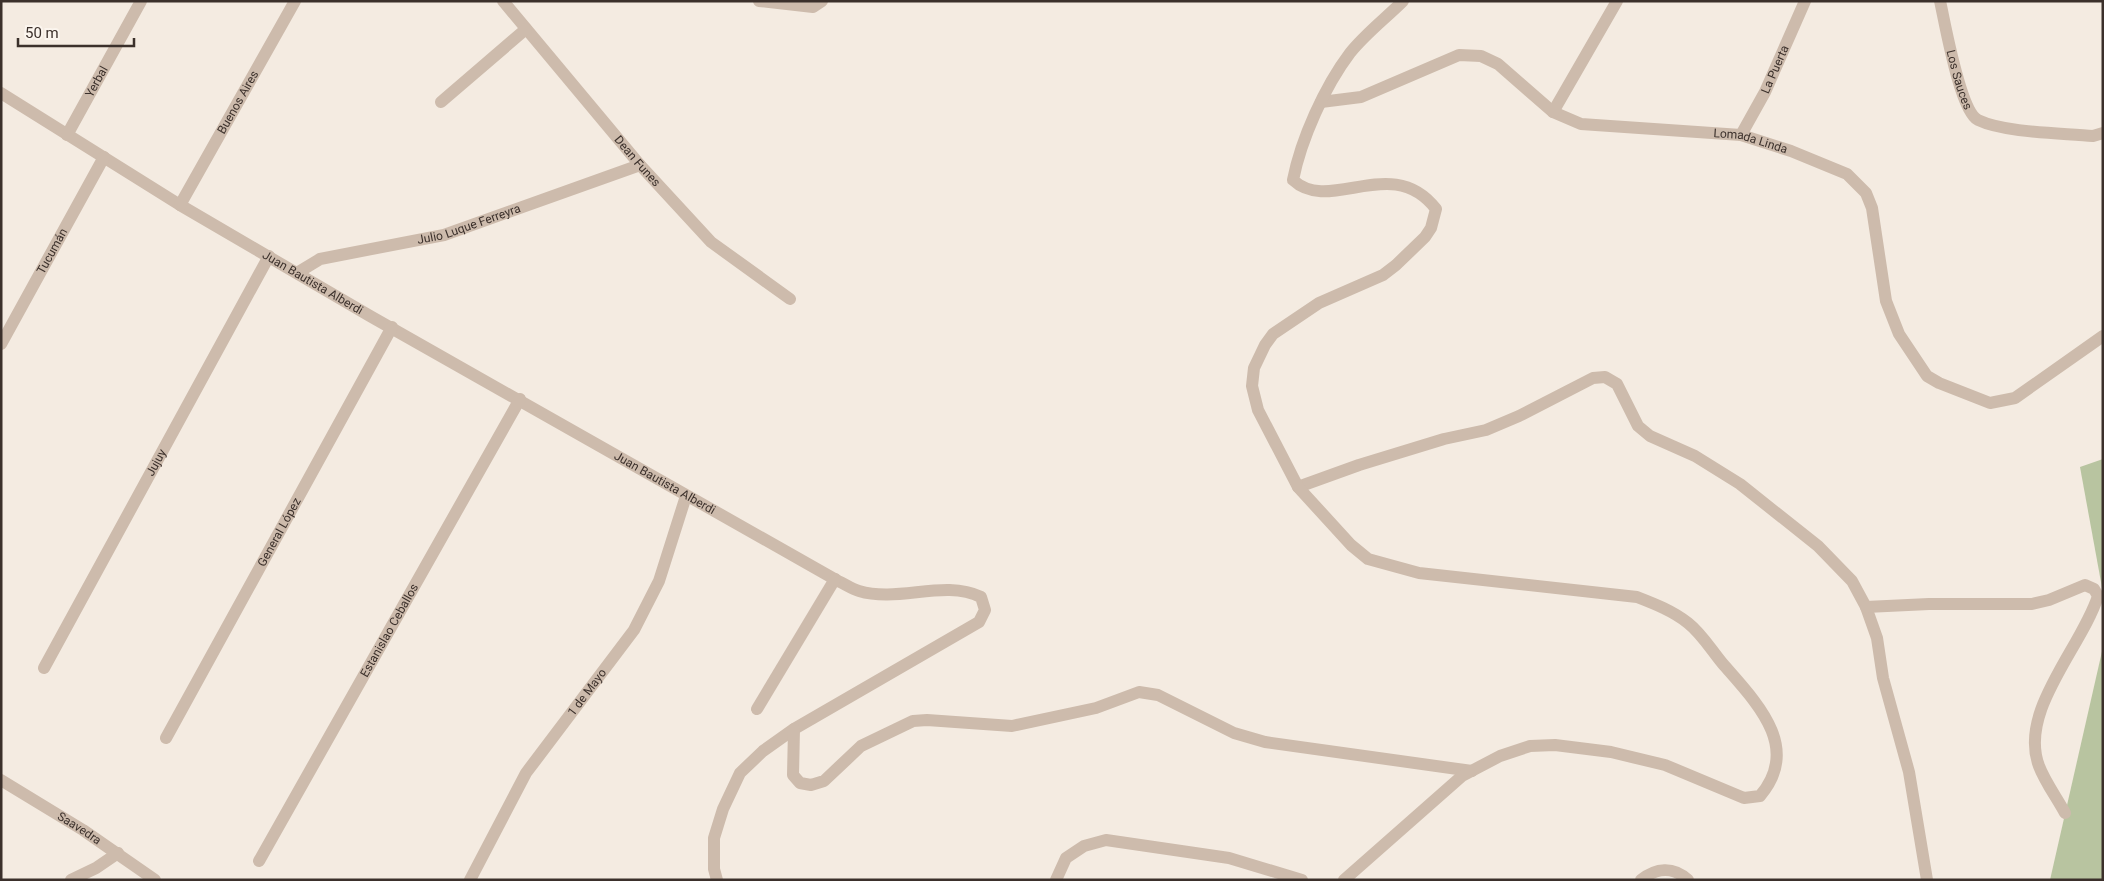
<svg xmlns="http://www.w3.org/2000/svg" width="2104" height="881" font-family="Roboto,sans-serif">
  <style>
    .green { fill: #b8c4a0 }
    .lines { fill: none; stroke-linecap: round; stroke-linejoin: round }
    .minor { stroke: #cdbbac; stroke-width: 12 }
    .labels { text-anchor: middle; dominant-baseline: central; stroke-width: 4; stroke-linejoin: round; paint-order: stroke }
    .street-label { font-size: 12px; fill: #3b302b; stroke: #fbf5ee }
  </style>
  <rect width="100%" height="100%" fill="#f4ebe1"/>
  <g class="green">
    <path d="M2103 459V593L2080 467Z"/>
    <path d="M2103 647V880H2050Z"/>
  </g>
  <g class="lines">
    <g class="minor">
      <path id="s1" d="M503 1 640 165 711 242 790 299"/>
      <path d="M759 1 813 7 822 1"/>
      <path id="s2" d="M1940 1C1945 23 1960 111 1978 120 2005 133 2062 133 2093 136L2103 133"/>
      <path id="s3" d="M1 93 180 205 370 316 838 581C845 584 852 589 859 591 899 603 944 579 981 597L985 610 979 622 794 729 763 751 740 773 723 809 714 838V869L717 880"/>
      <path d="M441 102 526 29"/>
      <path id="s4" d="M1321 102 1361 97 1459 55 1481 56 1498 64 1553 112 1581 124 1741 135 1791 151 1847 174 1866 193 1872 208 1886 301 1899 334 1927 376 1939 383 1990 403 2015 398 2103 336"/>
      <path d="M1553 112 1617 1"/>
      <path id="s5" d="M67 135 141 1"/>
      <path id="s6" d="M1741 135 1765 92 1805 1"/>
      <path id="s7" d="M180 205 295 1"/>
      <path id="s8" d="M297 273 320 259 444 235 640 165"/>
      <path id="s9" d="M1 344 104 157"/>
      <path d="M1298 487 1359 465 1444 439 1486 430 1519 416 1593 378 1605 377 1617 384 1638 426 1650 436 1695 456 1740 484 1818 546 1852 581 1866 607 1877 638 1883 678 1909 772 1927 880"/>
      <path d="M1866 607 1929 604H2032L2049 600 2085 585 2094 589 2098 596C2082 647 2018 711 2039 766 2045 782 2057 798 2065 813"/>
      <path id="s10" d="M44 668 269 256"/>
      <path d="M757 709 835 579"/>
      <path d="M794 729 793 775 800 783 811 785 824 781 861 746 913 721 927 720 1012 726 1096 708 1139 692 1158 695 1234 733 1265 742 1472 771"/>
      <path id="s11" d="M166 738 392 327"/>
      <path id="s12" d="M1 780 83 830 155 880"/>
      <path id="s13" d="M259 861 520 399"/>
      <path d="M71 880 96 868 118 853"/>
      <path id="s14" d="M470 880 526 773 634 630 659 581 686 496"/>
      <path d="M1056 880 1066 858 1084 846 1106 840 1229 858 1302 880"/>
      <path d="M1344 880 1462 776 1500 756 1530 746 1555 745 1611 752 1665 765 1744 798 1760 796C1802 747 1756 702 1723 664 1712 651 1702 634 1688 623 1673 611 1655 604 1637 597L1419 573 1368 559 1351 545 1298 487 1258 410 1252 386 1254 368 1265 345 1273 334 1319 303 1383 275 1396 265 1425 237 1431 228 1436 209C1392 152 1330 215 1293 180 1301 139 1325 86 1350 53 1365 34 1386 18 1403 1"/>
      <path d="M1641 880C1656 868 1673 866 1688 880"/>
    </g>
  </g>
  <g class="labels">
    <g class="street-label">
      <text stroke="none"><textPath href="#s6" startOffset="74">La Puerta</textPath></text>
      <text stroke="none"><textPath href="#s2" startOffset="81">Los Sauces</textPath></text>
      <text stroke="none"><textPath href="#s5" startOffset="61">Yerbal</textPath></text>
      <text stroke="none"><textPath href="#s7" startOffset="118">Buenos Aires</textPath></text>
      <text stroke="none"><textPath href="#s4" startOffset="462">Lomada Linda</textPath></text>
      <text stroke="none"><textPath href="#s1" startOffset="209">Dean Funes</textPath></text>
      <text stroke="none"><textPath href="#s8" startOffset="180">Julio Luque Ferreyra</textPath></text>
      <text stroke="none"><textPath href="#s9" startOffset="106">Tucumán</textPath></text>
      <text stroke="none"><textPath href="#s3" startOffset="365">Juan Bautista Alberdi</textPath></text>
      <text stroke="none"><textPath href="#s10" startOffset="234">Jujuy</textPath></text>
      <text stroke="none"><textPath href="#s3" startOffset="770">Juan Bautista Alberdi</textPath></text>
      <text stroke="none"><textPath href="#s11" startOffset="235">General López</textPath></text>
      <text stroke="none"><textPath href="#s13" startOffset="265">Estanislao Ceballos</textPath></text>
      <text stroke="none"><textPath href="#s14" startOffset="222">1 de Mayo</textPath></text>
      <text stroke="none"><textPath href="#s12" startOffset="92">Saavedra</textPath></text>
    </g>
  </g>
  <rect width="2104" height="881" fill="none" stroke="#3b302b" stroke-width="5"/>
  <path d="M18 38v8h116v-8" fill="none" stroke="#3b302b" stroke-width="2.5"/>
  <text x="25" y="38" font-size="15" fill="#3b302b" stroke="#fbf5ee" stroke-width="4" paint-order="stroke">50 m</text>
</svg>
